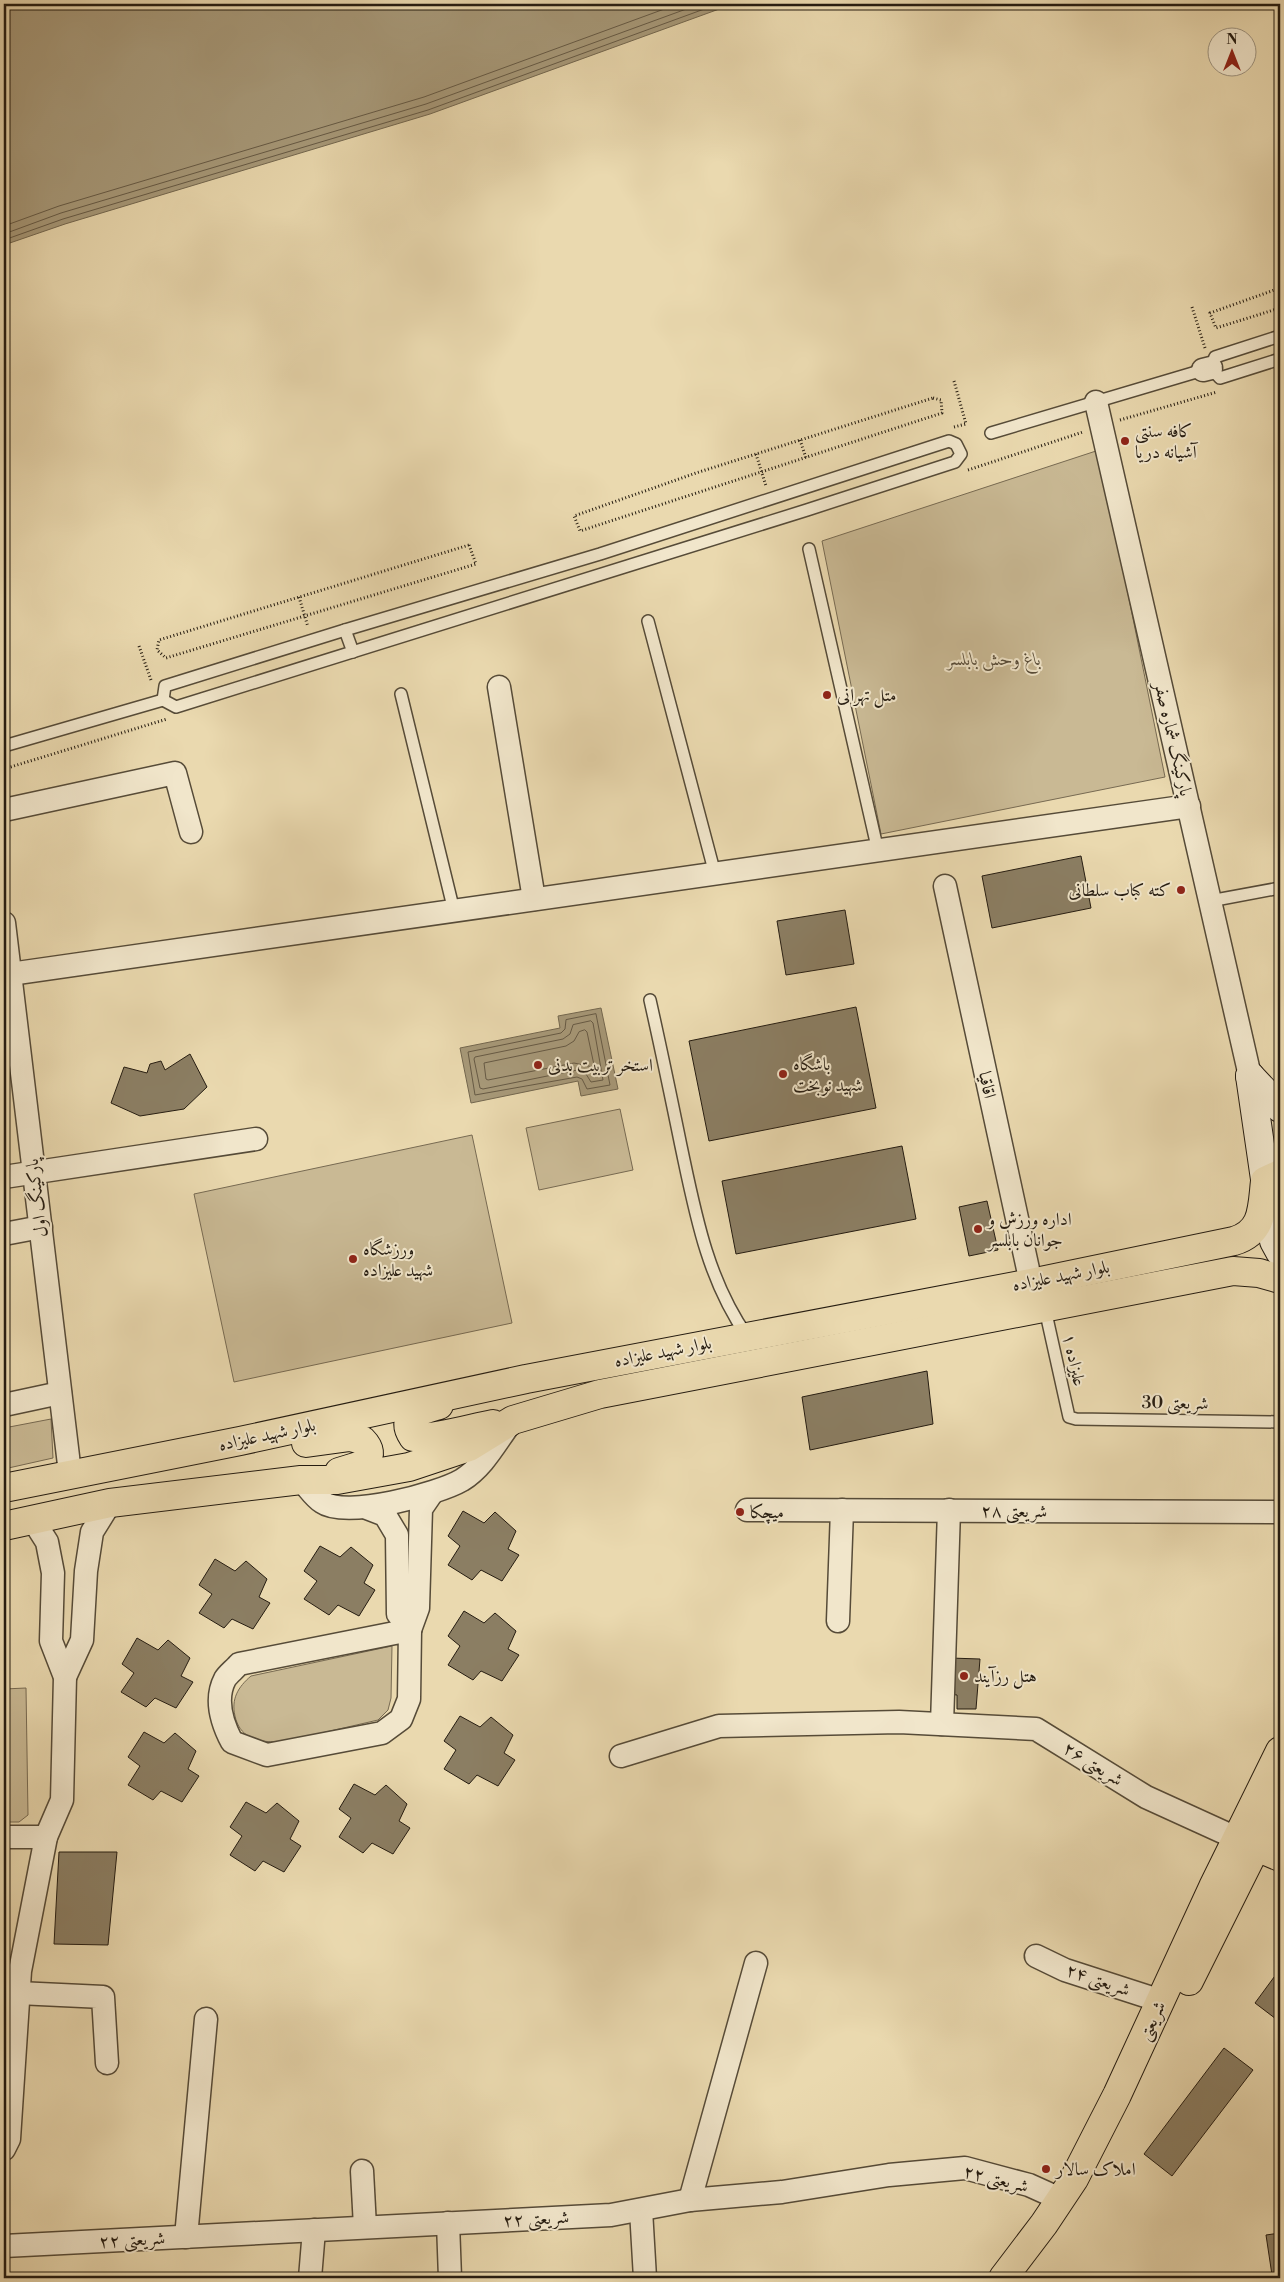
<svg xmlns="http://www.w3.org/2000/svg" width="1284" height="2282" font-family="'Libre Bodoni',Amiri,serif">
  <style>
    .green { fill: #c9b994; stroke: #776a52 }
    .water { fill: #a79979; stroke: #73674f }
    .lines { fill: none; stroke-linecap: round; stroke-linejoin: round }
    .shore { stroke: #665a45; stroke-width: 1 }
    .building { fill: #8b7e63; stroke: #251c11 }
    .service-casing { stroke: #564b38; stroke-width: 14 }
    .minor-casing { stroke: #564b38; stroke-width: 25 }
    .secondary-casing { stroke: #251c11; stroke-width: 30 }
    .primary-casing { stroke: #251c11; stroke-width: 30 }
    .path { stroke: #251c11; stroke-width: 3; stroke-dasharray: 1 2.5; stroke-linecap: butt }
    .service { stroke: #f1e6cb; stroke-width: 11 }
    .minor { stroke: #f1e6cb; stroke-width: 22 }
    .secondary { stroke: #f1e6cb; stroke-width: 28 }
    .primary { stroke: #ead9af; stroke-width: 28 }
    .poi-dot { fill: #8f2418; stroke: #f1e6cb; stroke-width: 2 }
    .labels { text-anchor: middle; dominant-baseline: central; stroke-width: 4; stroke-linejoin: round; paint-order: stroke }
    .poi-label { font-size: 18px; fill: #251c11; stroke: #f1e6cb; text-anchor: start }
    .park-label { font-size: 18px; font-style: italic; fill: #564b38; stroke: #f1e6cb }
    .street-label { font-size: 18px; fill: #251c11; stroke: #f1e6cb }
  </style>
  <rect width="100%" height="100%" fill="#ead9af"/>
  <filter id="stains"><feTurbulence type="fractalNoise" baseFrequency=".004" numOctaves="4"/><feColorMatrix values="0 0 0 0 .2 0 0 0 0 .09 0 0 0 0 .02 0 0 0 .5 -.17"/></filter>
  <radialGradient id="worn" r=".72"><stop offset=".6" stop-color="#630" stop-opacity="0"/><stop offset="1" stop-color="#630" stop-opacity=".3"/></radialGradient>
  <g class="green">
    <path d="M1099 450 1165 777 881 834 822 541Z"/>
    <path d="M620 1109 633 1170 539 1190 526 1128Z"/>
    <path d="M472 1135 512 1323 234 1382 194 1194Z"/>
    <path d="M51 1419 53 1458 4 1469V1428Z"/>
    <path d="M392 1646 391 1698 388 1710 378 1720C361 1724 343 1728 326 1732 299 1738 244 1757 235 1716 231 1699 238 1687 251 1676Z"/>
    <path d="M26 1688 28 1815 19 1822H4V1689Z"/>
  </g>
  <g class="water">
    <path d="M4 4H733L430 114 65 224 4 245Z"/>
    <path d="M601 1008 618 1089 581 1096 578 1081 471 1103 460 1048 560 1028 558 1016Z"/>
  </g>
  <g class="lines">
    <g class="shore">
      <path d="M4 226 59 206 424 97 678 4"/>
      <path d="M4 234 61 213 426 104 700 4"/>
      <path d="M4 240 63 219 428 110 718 4"/>
      <path d="M596 1014 610 1085 587 1089 582 1079 577 1077 475 1095 468 1052 561 1033 565 1029 566 1020Z"/>
      <path d="M591 1021 593 1023 603 1080 591 1082 586 1074 577 1070 483 1089 480 1088 474 1059 475 1057 563 1039 570 1034 573 1025Z"/>
      <path d="M585 1030 587 1032 594 1065 593 1067 574 1063 488 1080 486 1079 484 1063 566 1046 574 1041 579 1032Z"/>
    </g>
  </g>
  <g class="building">
    <path d="M1081 856 1091 908 992 928 982 876Z"/>
    <path d="M845 910 854 964 786 975 777 921Z"/>
    <path d="M856 1007 876 1108 709 1141 689 1041Z"/>
    <path d="M190 1054 207 1087 184 1109 140 1116 111 1103 124 1067 147 1073 150 1064 161 1061 165 1070Z"/>
    <path d="M902 1146 916 1219 736 1254 722 1181Z"/>
    <path d="M987 1201 998 1250 969 1256 959 1207Z"/>
    <path d="M927 1371 933 1424 810 1450 802 1397Z"/>
    <path d="M463 1511 484 1523 495 1512 516 1531 508 1549 519 1555 502 1581 481 1570 472 1580 448 1565 460 1546 448 1536Z"/>
    <path d="M320 1546 340 1557 351 1547 373 1565 364 1583 375 1590 359 1616 338 1605 329 1615 304 1599 317 1581 304 1571Z"/>
    <path d="M215 1559 235 1571 246 1561 267 1579 259 1597 270 1603 253 1629 232 1619 224 1628 199 1613 212 1594 199 1585Z"/>
    <path d="M464 1611 484 1623 495 1613 516 1631 508 1649 519 1655 502 1681 481 1671 473 1680 448 1665 460 1646 448 1636Z"/>
    <path d="M137 1638 158 1650 168 1640 190 1658 181 1676 193 1682 176 1708 155 1698 146 1707 121 1692 134 1673 122 1664Z"/>
    <path d="M950 1658 980 1659 976 1709H957V1695L948 1694Z"/>
    <path d="M460 1716 480 1727 491 1717 513 1735 504 1753 515 1760 498 1786 477 1775 469 1784 444 1769 456 1750 444 1741Z"/>
    <path d="M144 1732 164 1743 175 1733 196 1751 188 1769 199 1776 182 1802 161 1791 153 1800 128 1785 140 1766 128 1757Z"/>
    <path d="M354 1784 375 1795 386 1785 407 1804 399 1821 410 1828 393 1854 372 1843 363 1853 339 1837 351 1818 339 1809Z"/>
    <path d="M246 1802 266 1813 277 1803 299 1821 290 1839 301 1846 284 1872 263 1861 255 1871 230 1855 242 1836 230 1827Z"/>
    <path d="M59 1852H117L108 1945 54 1944Z"/>
    <path d="M1280 1969V2022L1255 2003Z"/>
    <path d="M1224 2048 1253 2070 1172 2176 1144 2154Z"/>
    <path d="M1280 2233V2274L1272 2275 1266 2235Z"/>
  </g>
  <g class="lines">
    <g class="service-casing">
      <g id="service">
        <path d="M1280 336 1215 357 1211 368 1220 378 1280 359"/>
        <path d="M991 433 1203 370"/>
        <path d="M949 441 956 444 961 454 955 462 807 510 176 707 163 700 165 686 345 630 600 554Z"/>
        <path d="M809 549 878 851"/>
        <path d="M648 621 715 874"/>
        <path d="M345 630 353 652"/>
        <path d="M401 694 454 911"/>
        <path d="M4 746 163 700"/>
        <path d="M1210 901 1280 888"/>
        <path d="M650 1000C661 1049 671 1097 681 1146 695 1212 707 1279 747 1336"/>
        <path d="M1045 1309 1069 1417 1076 1419 1280 1422"/>
      </g>
    </g>
    <g class="minor-casing">
      <g id="minor">
        <path d="M1203 370 1211 368"/>
        <path d="M1096 402 1250 1076"/>
        <path d="M499 687 534 899"/>
        <path d="M4 810 175 773 191 832"/>
        <path d="M945 886 1031 1283"/>
        <path d="M4 923 70 1473"/>
        <path d="M10 974 1189 806"/>
        <path d="M4 1177 256 1139"/>
        <path d="M4 1234 41 1227"/>
        <path d="M4 1405 60 1393"/>
        <path d="M301 1480C308 1487 314 1497 322 1502 346 1519 438 1494 462 1480 483 1467 495 1444 509 1425"/>
        <path d="M367 1508 385 1515 397 1535 398 1614 410 1630"/>
        <path d="M747 1510 1280 1512"/>
        <path d="M838 1621 842 1510"/>
        <path d="M410 1630 409 1699 401 1719 382 1733 267 1755 232 1742C222 1723 214 1700 225 1679 228 1674 235 1669 239 1664Z"/>
        <path d="M410 1630 418 1608 421 1509 432 1493"/>
        <path d="M65 1677 82 1640 86 1571 92 1532 110 1503"/>
        <path d="M942 1724 949 1510"/>
        <path d="M621 1756 719 1726 899 1722 1036 1729 1146 1797 1236 1838"/>
        <path d="M4 1837H46"/>
        <path d="M1036 1956 1065 1970 1161 2001"/>
        <path d="M18 1993 103 1997 107 2063"/>
        <path d="M4 2149 9 2139 20 1971 46 1837 62 1800 65 1677 51 1641 53 1573 47 1542 33 1520"/>
        <path d="M362 2171 365 2227"/>
        <path d="M690 2200 756 1963"/>
        <path d="M641 2210 645 2278"/>
        <path d="M448 2223 450 2278"/>
        <path d="M186 2237 206 2019"/>
        <path d="M4 2246 611 2215 690 2200 782 2192 889 2175 965 2168 1029 2185 1060 2199"/>
        <path d="M310 2278 314 2230"/>
      </g>
    </g>
    <g class="secondary-casing">
      <g id="secondary">
        <path d="M1250 1076 1274 1241 1280 1252"/>
        <path d="M1250 1076 1280 1108"/>
      </g>
    </g>
    <g class="primary-casing">
      <g id="primary">
        <path d="M439 1405C422 1410 398 1415 413 1437 429 1441 475 1427 493 1424"/>
        <path d="M306 1443 350 1437 362 1440C370 1448 371 1455 365 1464L339 1472"/>
        <path d="M4 1488 240 1441 526 1379 1031 1283 1234 1241C1264 1232 1262 1207 1265 1181L1280 1174"/>
        <path d="M4 1526 110 1503 301 1480H337L409 1467 469 1447 513 1420 600 1394 1233 1271 1259 1273 1280 1279"/>
        <path d="M1240 1840 1280 1857"/>
        <path d="M1189 1981 1280 1799"/>
        <path d="M1003 2278 1044 2224 1074 2179 1117 2095 1213 1887 1280 1751"/>
      </g>
    </g>
    <g class="path">
      <path d="M1280 288 1210 313 1216 328 1280 308"/>
      <path d="M1192 307 1205 348"/>
      <path d="M933 398 941 400 942 413 580 531 574 516 696 473Z"/>
      <path d="M1120 420 1217 392"/>
      <path d="M954 427 966 424 954 381"/>
      <path d="M800 440 806 458"/>
      <path d="M756 454 766 486"/>
      <path d="M968 470 1083 432"/>
      <path d="M469 545 476 564 166 658 157 650 159 640Z"/>
      <path d="M299 597 308 627"/>
      <path d="M139 646 151 680"/>
      <path d="M4 769 167 719"/>
    </g>
    <use href="#service" class="service"/>
    <use href="#minor" class="minor"/>
    <use href="#secondary" class="secondary"/>
    <use href="#primary" class="primary"/>
  </g>
  <g class="poi-dot">
    <circle cx="1125" cy="441" r="5"/>
    <circle cx="827" cy="695" r="5"/>
    <circle cx="1181" cy="890" r="5"/>
    <circle cx="538" cy="1065" r="5"/>
    <circle cx="783" cy="1074" r="5"/>
    <circle cx="978" cy="1229" r="5"/>
    <circle cx="353" cy="1259" r="5"/>
    <circle cx="740" cy="1512" r="5"/>
    <circle cx="964" cy="1676" r="5"/>
    <circle cx="1046" cy="2169" r="5"/>
  </g>
  <g class="labels">
    <g class="poi-label">
      <text x="1135" y="431">کافه سنتی<tspan x="1135" dy="21">آشیانه دریا</tspan></text>
      <text x="837" y="695">متل تهرانی</text>
      <text x="1171" y="890" text-anchor="end">کته کباب سلطانی</text>
      <text x="793" y="1064">باشگاه<tspan x="793" dy="21">شهید نوبخت</tspan></text>
      <text x="548" y="1065">استخر تربیت بدنی</text>
      <text x="988" y="1219">اداره ورزش و<tspan x="988" dy="21">جوانان بابلسر</tspan></text>
      <text x="363" y="1249">ورزشگاه<tspan x="363" dy="21">شهید علیزاده</tspan></text>
      <text x="750" y="1512">میچکا</text>
      <text x="974" y="1676">هتل رزآیند</text>
      <text x="1056" y="2169">املاک سالار</text>
    </g>
    <g class="park-label">
      <text x="994" y="659">باغ وحش بابلسر</text>
    </g>
    <g class="street-label">
      <text transform="translate(1173 739) rotate(77)">پارکینگ شماره صفر</text>
      <text transform="translate(987 1085) rotate(78)">اقاقیا</text>
      <text transform="translate(37 1198) rotate(-97)">پارکینگ اول</text>
      <text transform="translate(1061 1276) rotate(-11)">بلوار شهید علیزاده</text>
      <text transform="translate(663 1352) rotate(-11)">بلوار شهید علیزاده</text>
      <text transform="translate(1074 1360) rotate(78)">علیزاده ۱</text>
      <text transform="translate(1175 1403) rotate(1)">شریعتی 30</text>
      <text transform="translate(267 1435) rotate(-12)">بلوار شهید علیزاده</text>
      <text x="1014" y="1511">شریعتی ۲۸</text>
      <text transform="translate(1093 1764) rotate(32)">شریعتی ۲۶</text>
      <text transform="translate(1098 1980) rotate(19)">شریعتی ۲۴</text>
      <text transform="translate(1152 2021) rotate(-65)">شریعتی</text>
      <text transform="translate(996 2179) rotate(14)">شریعتی ۲۲</text>
      <text transform="translate(536 2219) rotate(-3)">شریعتی ۲۲</text>
      <text transform="translate(132 2240) rotate(-3)">شریعتی ۲۲</text>
    </g>
  </g>
  <rect width="1284" height="2282" fill="none" stroke="#ead9af" stroke-width="20"/>
  <rect x="5" y="5" width="1274" height="2272" fill="none" stroke="#251c11" stroke-width="2.5"/>
  <rect x="10" y="10" width="1264" height="2262" fill="none" stroke="#251c11"/>
  <g transform="translate(1232 52)"><circle r="24" fill="#f1e6cb" stroke="#9f9581"/>
  <path d="M0-4L9 19L0 12L-9 19Z" fill="#8f2418"/>
  <text y="-8" font-size="14" font-weight="bold" text-anchor="middle" fill="#251c11">N</text>
  </g>
  <rect width="100%" height="100%" filter="url(#stains)"/>
  <rect width="100%" height="100%" fill="url(#worn)"/>
</svg>
